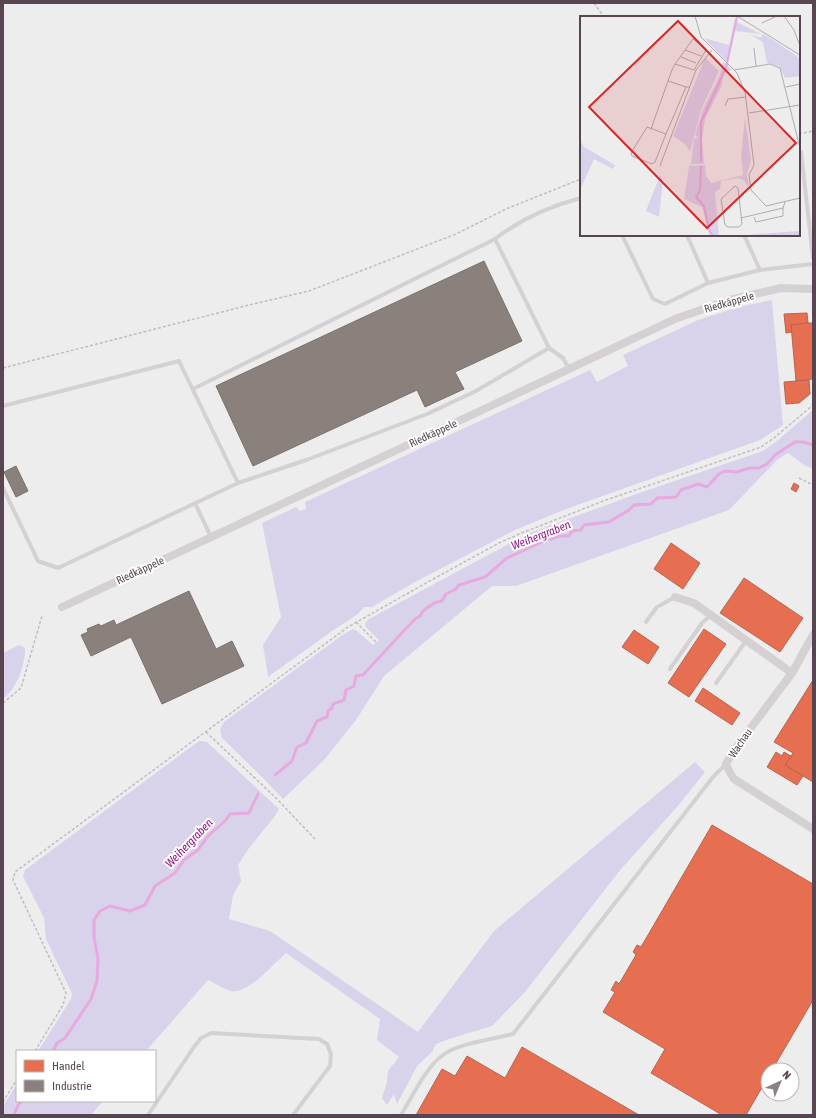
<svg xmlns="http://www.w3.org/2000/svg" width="816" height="1118" font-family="'Asap Condensed',sans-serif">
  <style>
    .green { fill: #d9d2eb }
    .shops { fill: #e76f51; stroke: #bc6351 }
    .industry { fill: #8a817c; stroke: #7b6f6f }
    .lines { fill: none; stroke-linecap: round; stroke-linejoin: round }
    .stream { stroke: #e6aae0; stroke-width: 3 }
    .path { stroke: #c2bbc6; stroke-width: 1.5; stroke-dasharray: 3 2; stroke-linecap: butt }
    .service { stroke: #d4d0d3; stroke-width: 4 }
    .minor { stroke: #d4d0d3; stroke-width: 8 }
    .labels { text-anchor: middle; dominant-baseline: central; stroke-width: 4; stroke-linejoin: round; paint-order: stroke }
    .street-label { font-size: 11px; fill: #574651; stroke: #fff }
    .water-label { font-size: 12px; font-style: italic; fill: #98178b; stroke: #fff }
    .inset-river { fill: none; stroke: #e6aae0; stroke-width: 2 }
    .inset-road { fill: none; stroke: #b1aaaf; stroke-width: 1 }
    .view { fill: #d62828; fill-opacity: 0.15; stroke: #d62828; stroke-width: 2 }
    .inset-edge { fill: none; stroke: #574651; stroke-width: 2 }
  </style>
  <rect width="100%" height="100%" fill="#ededed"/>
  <g class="green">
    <path d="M772 300 783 425 760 440 566 509 515 530 415 582 372 607H364L358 614 332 631 268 677 263 645 281 617 262 523 296 507 300 511 306 509 305 502 590 370 597 382 628 366 623 355 698 320 739 307Z"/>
    <path d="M813 410V469L804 465 788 453 778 459 729 510 516 586H492L384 676 356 720 324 760 283 799 262 777 222 738 220 730 224 722 341 636 353 629 357 631 373 645 379 640 366 627 365 623 369 619 527 534 642 492 763 451 778 440Z"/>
    <path d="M19 645 25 648C25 666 17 688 3 699V653Z"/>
    <path d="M199 741 207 742 279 809 275 816 249 848 238 865 241 881 233 895 229 919 270 931 418 1032 494 931 695 762 705 772 677 807 621 869 525 992 492 1026 449 1039 436 1044 432 1052 417 1066 397 1104 394 1094 387 1105 382 1098 387 1082 388 1071 399 1057 377 1040 380 1019 286 953C273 964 249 994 231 991 223 989 215 983 208 980L146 1051H38L71 999 72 993 46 939 44 918 23 876 25 870Z"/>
    <path d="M17 1084V1101H103L91 1115H3V1106Z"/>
  </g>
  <g class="shops">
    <path d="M807 313 808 323 791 325 792 332 786 333 784 314Z"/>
    <path d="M808 323H813V379L796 381 791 325Z"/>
    <path d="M809 380 810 394 799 403 786 404 784 382Z"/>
    <path d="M794 483 799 486 796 492 791 489Z"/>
    <path d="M671 543 700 563 683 589 654 569Z"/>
    <path d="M744 578 803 618 780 652 720 613Z"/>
    <path d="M704 629 726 644 689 697 668 683Z"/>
    <path d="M634 630 659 647 648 664 622 647Z"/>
    <path d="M813 680V782L785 765 793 753 774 742Z"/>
    <path d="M703 688 740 713 732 725 695 701Z"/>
    <path d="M776 752 782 756 784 752 791 756 785 765 803 776 797 785 767 767Z"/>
    <path d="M712 825 813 884V1000L772 1070H768V1077L746 1115H722L651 1073 665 1049 603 1012 615 992 611 990 616 981 619 984 636 955 633 952 637 945 641 947Z"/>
    <path d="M522 1047 639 1115H416L442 1069 455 1076 467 1056 505 1078Z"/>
  </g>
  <g class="industry">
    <path d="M484 261 522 341 455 372 464 389 425 407 417 390 253 466 216 386Z"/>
    <path d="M16 466 28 491 16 497 4 472Z"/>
    <path d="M189 591 216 649 232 641 244 666 162 704 131 637 91 656 81 635 88 632 87 629 99 624 101 626 114 620 116 625Z"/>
  </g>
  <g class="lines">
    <g class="stream">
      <path d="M275 775 292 761 297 747 306 743 317 721 327 717 328 711 332 708 333 704 344 700 346 690 354 686 356 676 363 675 398 637 415 619 420 616 423 611 434 603 442 601 446 594 456 589 459 585 485 577 507 558 544 541 560 536H569L572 531 581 530 584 525 609 522 629 510 634 505 651 504 657 498 676 497 681 490 698 484 707 487 719 474 725 471 736 472 750 468H759L767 464 775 455 795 442H803L813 445"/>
      <path d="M53 1051 57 1043 65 1038 91 999 97 981 98 958 94 938V920L100 911 110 906 130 911 145 905 155 886 175 873 184 860 198 850 208 836 225 821 230 814 249 813 258 794"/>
      <path d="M14 1115 18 1105 22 1101"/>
    </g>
    <g class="path">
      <path d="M594 3 604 17"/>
      <path d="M799 134 813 131"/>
      <path d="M3 368 245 306 309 291 456 234 506 209 581 179"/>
      <path d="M799 478 813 485"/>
      <path d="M356 622 376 642"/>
      <path d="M3 703 21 688 42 616"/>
      <path d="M206 732 276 798 315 839"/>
      <path d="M35 1051 63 1005 66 993 13 880 15 872 348 627 435 578 499 543 519 534 606 500 761 447 774 438 813 405"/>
      <path d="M3 1102 17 1079"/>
    </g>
    <g class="service">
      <path d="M799 152H801L813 258"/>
      <path d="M622 235 653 299 665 304 708 283 760 270 813 264"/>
      <path d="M687 235 708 283"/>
      <path d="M744 235 760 270"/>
      <path d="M495 239C521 219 550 206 581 198"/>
      <path d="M193 389 495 239 549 348"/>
      <path d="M3 406 179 361 238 483 58 568 38 561 3 488"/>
      <path d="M238 483 309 459 427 414 476 391 549 348 563 358 569 369"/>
      <path d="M195 503 211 537"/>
      <path d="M646 622 657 607 675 597"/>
      <path d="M670 669 702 623 711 615"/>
      <path d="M716 683 746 641"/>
      <path d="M148 1115 194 1047 201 1038 211 1033 319 1039 327 1044 331 1054 330 1066 293 1115"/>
      <path d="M401 1115C413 1096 425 1068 443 1055 459 1043 493 1039 513 1034L713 777 726 764"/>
    </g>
    <g class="minor">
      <path d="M675 597 694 603 792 673"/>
      <path d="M62 607 429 435 675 319 729 300 781 288 813 289"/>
      <path d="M813 635 792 673 732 753 726 764 729 771 734 779 813 829"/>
    </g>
  </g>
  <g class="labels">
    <g class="street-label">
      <text transform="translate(729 302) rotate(-16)">Riedkäppele</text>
      <text transform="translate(433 433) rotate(-25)">Riedkäppele</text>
      <text transform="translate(140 570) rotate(-25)">Riedkäppele</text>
      <text transform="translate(740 743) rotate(-56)">Wachau</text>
    </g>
    <g class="water-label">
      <text transform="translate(541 535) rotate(-21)">Weihergraben</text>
      <text transform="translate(189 843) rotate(-46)">Weihergraben</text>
    </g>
  </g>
  <g transform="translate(580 16)">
    <rect width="220" height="220" fill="#ededed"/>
    <path d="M155 2 157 6 181 18 155 15 148 47 124 22 149 29ZM169 18 178 21H182V18L187 20 214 38 220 43V60L205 62 199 50 187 47 183 26ZM125 42 139 55 121 94 110 136 105 128 93 120ZM143 45 152 54 143 57 142 69 125 103 122 124 124 148H111L114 122H118L115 119 123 93 140 59ZM165 101 171 144 167 159 169 169 167 170 164 164 158 162 141 165 140 173 135 176 139 220H130L122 191 104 183 109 150 125 149 126 160 131 167 163 159 161 140ZM0 124 4 131 35 149 33 153 14 143 0 174ZM80 159 83 165 79 201 66 195ZM220 215V220H154L204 216Z" fill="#d9d2eb"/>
    <path class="inset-river" d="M121 146V106L146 52 157 1M121 150 120 174 116 181 124 190 129 214 133 220"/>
    <path class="inset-road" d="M115 0 121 21 157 57 165 76 174 149 169 159 171 174 186 190 220 182M157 0 220 39M204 0 214 14 220 30M182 7 197 0M174 32 176 50M105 34 121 40M101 41 116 47M154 54 190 48 200 52 220 132M88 65 92 54 95 48 113 23 126 34 114 54 95 48M206 71 220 68M145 90 148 83 166 81M169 97 220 89M67 111 86 118 75 146 72 148 52 140 51 137ZM71 113 88 65 106 71M86 118 106 71H110M80 150 116 54 132 34M155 170 158 172 162 208 159 211H148L145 209 141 183ZM174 201 176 206 203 200V192M161 202 203 192 205 186"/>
    <path class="view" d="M98 5 216 127 127 212 9 91Z"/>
    <rect width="220" height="220" class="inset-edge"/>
  </g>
  <rect width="816" height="1118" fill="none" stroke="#574651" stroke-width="8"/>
  <rect x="16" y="1050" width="140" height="52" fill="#ffffff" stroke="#bcb5b9"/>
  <rect x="24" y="1060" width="20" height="12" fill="#e76f51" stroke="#bcb5b9"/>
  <text x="52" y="1070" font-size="12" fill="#574651">Handel</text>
  <rect x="24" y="1080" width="20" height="12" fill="#8a817c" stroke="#bcb5b9"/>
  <text x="52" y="1090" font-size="12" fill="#574651">Industrie</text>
  <g transform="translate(780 1082) rotate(44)"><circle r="19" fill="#ffffff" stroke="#bcb5b9"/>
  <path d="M0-3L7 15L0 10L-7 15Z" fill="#8c8088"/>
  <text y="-6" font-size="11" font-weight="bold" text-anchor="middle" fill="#574651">N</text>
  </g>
</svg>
